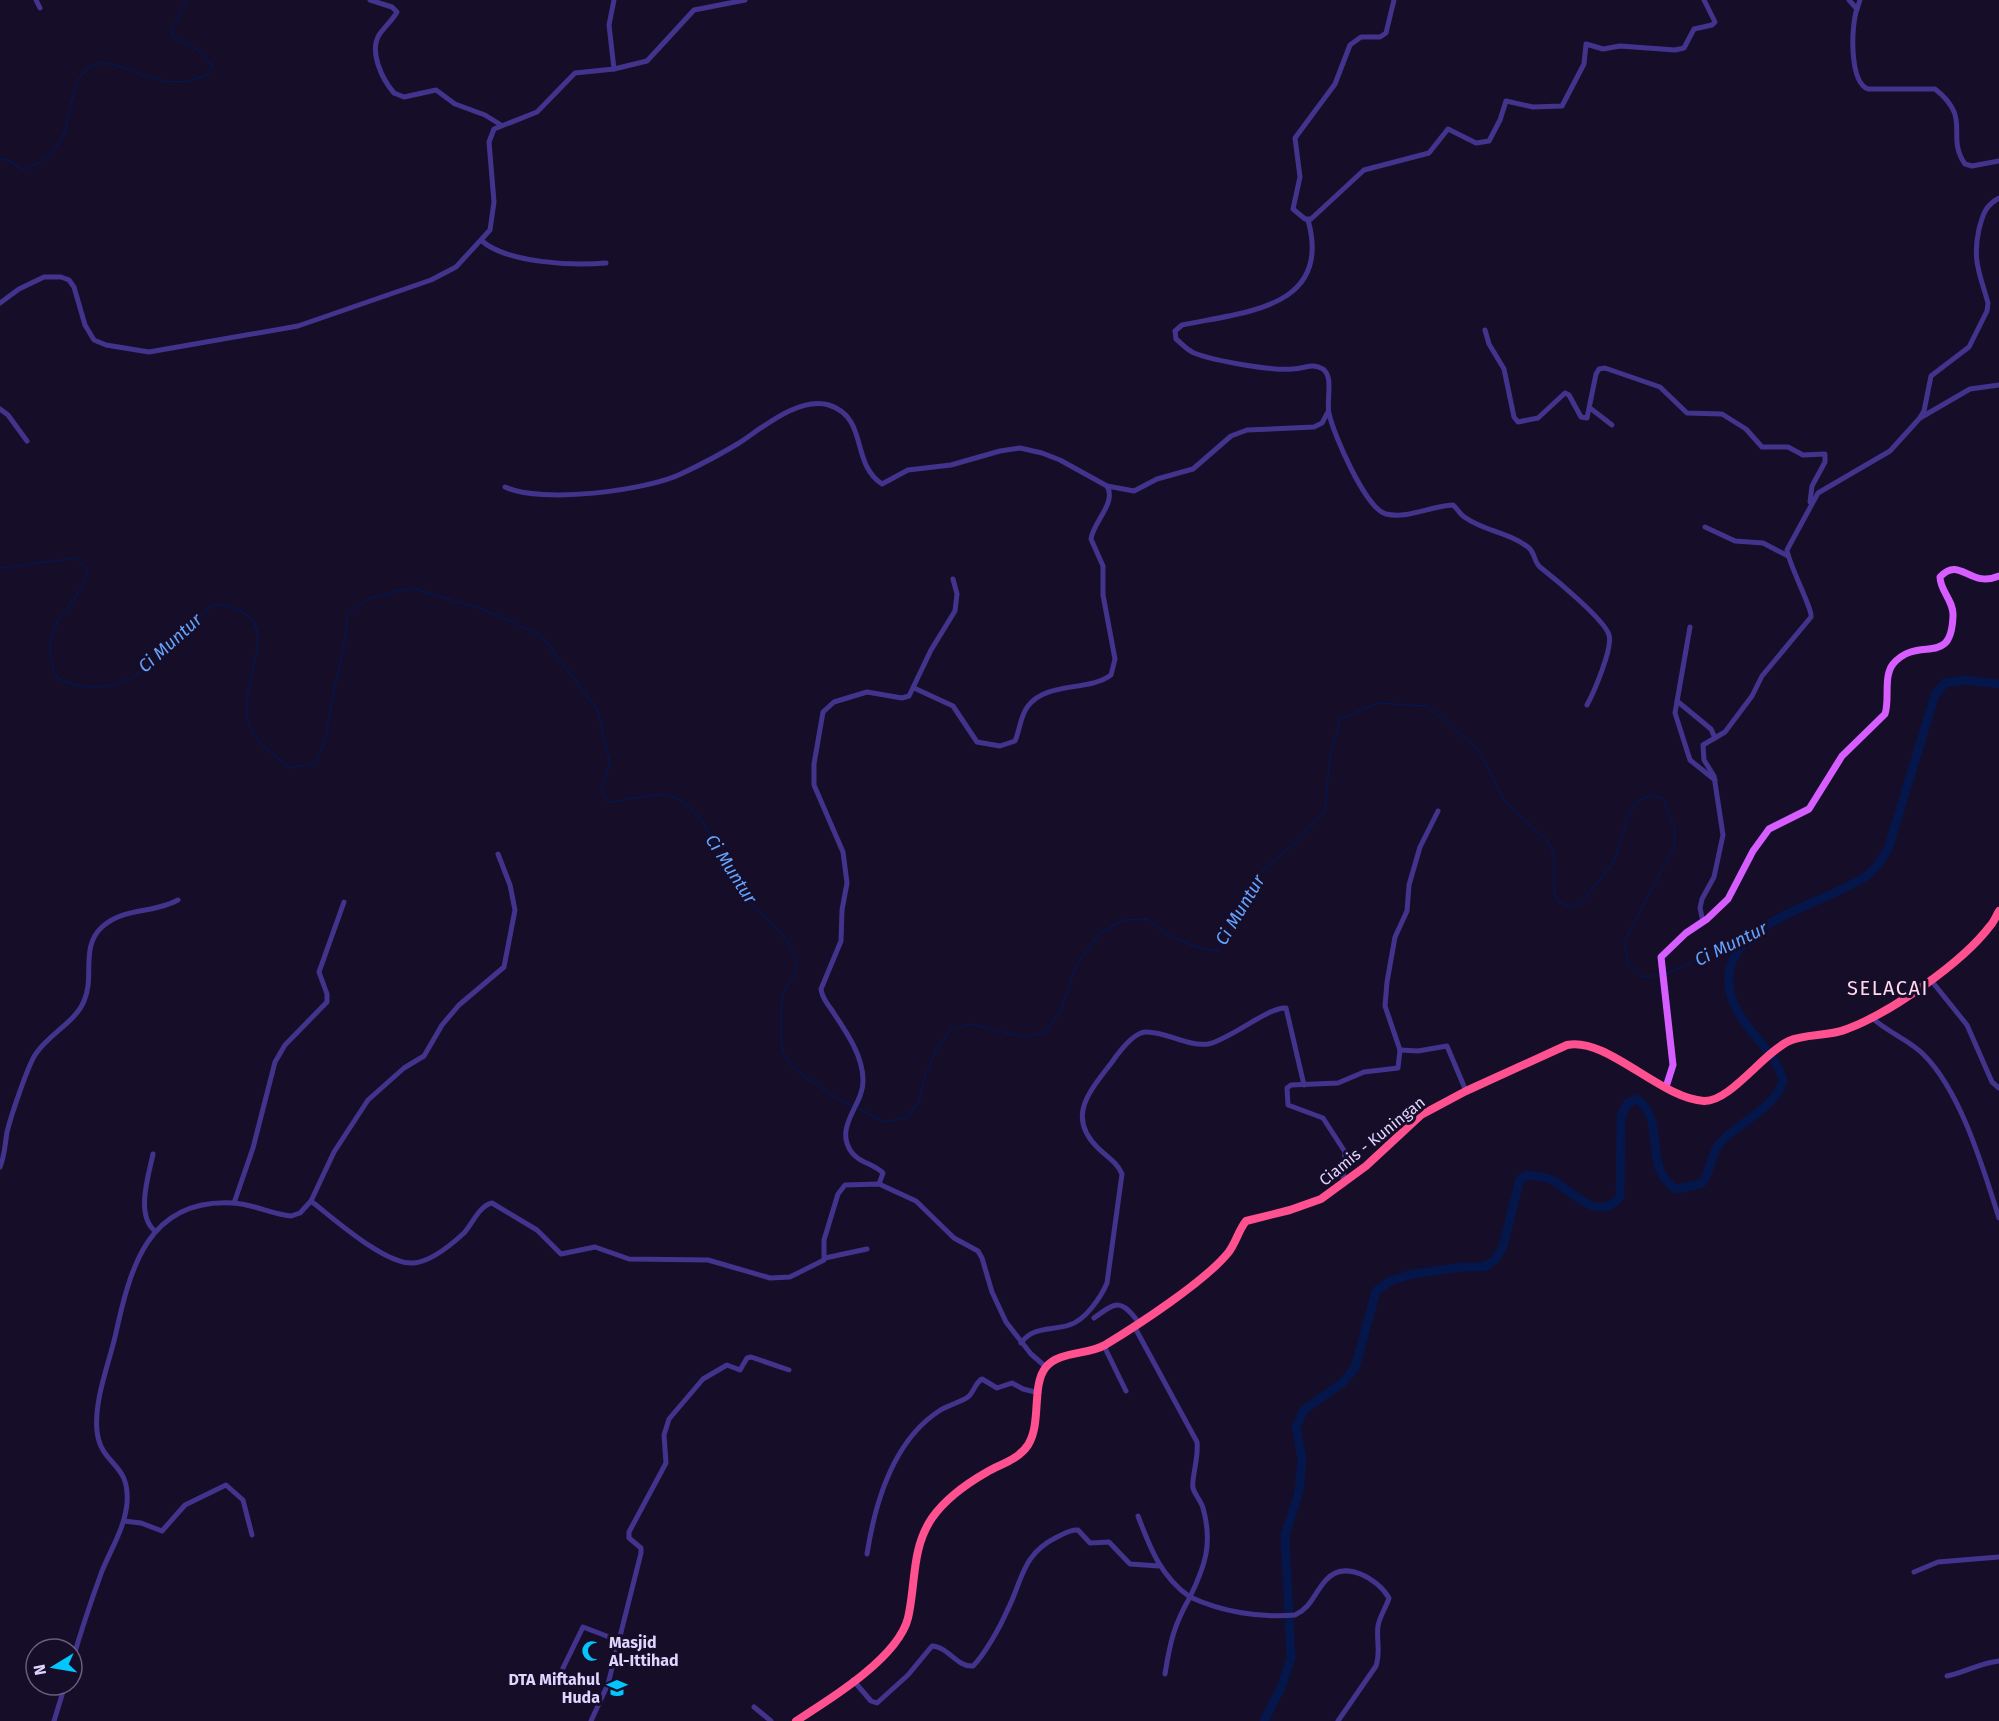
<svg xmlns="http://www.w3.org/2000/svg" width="1999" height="1721" font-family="'Fira Sans',sans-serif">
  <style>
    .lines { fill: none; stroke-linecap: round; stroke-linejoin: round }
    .stream { stroke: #05164a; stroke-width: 1.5 }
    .river { stroke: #05164a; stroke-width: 9 }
    .minor { stroke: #42348c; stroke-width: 5 }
    .major { stroke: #d65dff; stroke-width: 7 }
    .highway { stroke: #ff518f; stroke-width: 8 }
    .labels { text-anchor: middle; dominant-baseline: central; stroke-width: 6; stroke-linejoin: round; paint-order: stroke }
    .street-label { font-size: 16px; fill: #dfd6ff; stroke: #160d29 }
    .poi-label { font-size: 16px; font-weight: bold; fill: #dfd6ff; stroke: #160d29; text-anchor: start }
    .water-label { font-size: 18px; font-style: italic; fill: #64a4ff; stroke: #160d29 }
    .quarter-label { font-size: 20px; letter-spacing: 1.5px; fill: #ffd8ec; stroke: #160d29 }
  </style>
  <rect width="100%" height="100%" fill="#160d29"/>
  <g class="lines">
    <g class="stream">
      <path d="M0 159 7 160 22 169C87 153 57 83 92 66 120 52 161 101 209 73L212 65 197 49 174 38 171 31 187 0"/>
      <path d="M0 568 76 558 88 571C74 616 34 622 57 678 124 712 169 647 213 604 292 612 241 671 247 716 250 739 273 754 290 768L315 763C329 737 326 728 332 701 338 671 346 644 347 614L370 598 411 588 482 609 541 635 597 709 610 764 601 789 608 802C628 802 657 789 676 798 713 815 722 875 751 904 768 921 789 935 796 960 799 972 788 982 784 993 781 1001 781 1012 781 1020 780 1058 785 1063 814 1083 827 1092 838 1101 853 1106"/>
      <path d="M1666 974 1745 939"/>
      <path d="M858 1108 884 1122 906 1118 919 1101 925 1076 936 1050 951 1029 971 1024 1024 1037 1045 1033 1060 1012 1077 964 1099 934 1123 920 1147 919C1168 937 1189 947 1217 951L1231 930 1243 899 1259 874 1295 843 1325 811 1330 756 1340 719 1378 703 1427 706 1478 749 1504 800 1549 843 1554 857V891L1558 901 1568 906 1580 904 1614 862 1627 819 1636 802 1653 795 1663 798 1675 829 1674 847 1624 942 1629 965 1643 977 1661 975"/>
    </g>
    <path class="river" d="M1264 1721 1281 1688 1291 1658 1285 1535 1299 1492 1302 1459 1296 1427 1304 1410 1342 1383 1355 1368 1376 1291 1390 1281 1413 1274 1462 1267H1484L1495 1260 1503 1246 1520 1179 1528 1175C1537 1176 1548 1177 1556 1182 1575 1195 1599 1222 1620 1197L1621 1116 1627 1104 1636 1099C1668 1119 1641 1167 1676 1189L1701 1184C1712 1172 1709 1156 1720 1143 1740 1121 1773 1110 1783 1082 1777 1049 1738 1028 1730 992 1715 924 1824 905 1865 877 1876 869 1881 860 1888 849L1935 695 1945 683 1965 680 1999 684"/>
    <g class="minor">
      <path d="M36 0 40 8"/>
      <path d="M370 0 392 7 397 12C392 21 384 27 379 35 369 52 382 79 394 93L404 97 436 90 455 104 485 115 501 125"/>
      <path d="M614 0 609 25 614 69"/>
      <path d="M1394 0 1386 33 1380 37H1361L1350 45 1335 84 1295 138 1300 177 1293 209 1305 219H1311L1364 170 1429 153 1448 129 1476 143 1489 141 1500 120 1506 101 1533 107 1562 106 1584 64 1586 44 1603 49 1620 46 1675 50 1684 48 1694 29 1712 25 1715 22 1704 0"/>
      <path d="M1849 0 1857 9C1851 25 1849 82 1868 89H1935C1973 119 1945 135 1965 164L1972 166 1999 161"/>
      <path d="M1857 9 1860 0"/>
      <path d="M1308 220C1333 309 1243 312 1182 325L1175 331 1176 339C1182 344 1187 350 1194 353 1215 361 1271 371 1293 369 1305 369 1312 362 1323 369 1334 377 1326 401 1329 413 1333 434 1366 509 1386 514 1409 519 1430 506 1453 505 1458 509 1460 515 1466 518 1484 531 1511 533 1529 548 1535 553 1534 562 1540 567 1554 578 1605 620 1609 635 1613 648 1594 692 1587 705"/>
      <path d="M482 241C507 263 574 266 606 263"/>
      <path d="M0 303 19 289 44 277H61L69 280 74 287 85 325 94 340 106 345 149 352 298 326 431 280 456 267 490 230 494 202 489 142 494 129 537 112 575 73 614 69 647 61 694 10 745 0"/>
      <path d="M1485 330 1489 344 1504 369 1514 417 1518 422 1538 418 1565 393 1569 395 1581 417 1587 418 1596 374 1599 369 1605 368 1660 387 1687 413 1722 414 1746 429 1762 447H1788L1803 455 1825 454V462L1812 486 1810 502"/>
      <path d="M1590 408 1612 425"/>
      <path d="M0 409 8 415 27 441"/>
      <path d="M1920 418 1970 389 1999 385"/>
      <path d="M1107 486 1134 491 1157 479 1193 469 1231 436 1247 430 1314 427 1322 423 1328 412"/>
      <path d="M505 487C541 504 647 491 683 473 702 464 721 454 739 443 762 428 799 396 829 405 869 418 850 463 882 484L908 470 951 465 1000 451 1020 448 1042 453 1060 460 1107 486C1117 503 1093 522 1091 539L1103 566V595L1115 659 1111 675C1088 692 1047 681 1028 706 1020 716 1020 730 1015 741L1000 746 977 742 953 706 914 688"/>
      <path d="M1705 527 1735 541 1763 543 1788 556"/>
      <path d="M1690 627 1675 713 1690 760 1715 780"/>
      <path d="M1677 701 1711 729 1715 738"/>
      <path d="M1703 922 1700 908 1702 899 1714 877 1723 835 1714 776 1704 760 1703 745 1725 732 1752 696 1762 676 1811 617C1813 610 1789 565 1787 550L1818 493 1890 451 1919 419 1924 411 1931 376 1969 347 1987 311 1988 303C1980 274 1972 261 1979 229 1983 214 1985 206 1999 198"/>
      <path d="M1930 979 1967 1025 1992 1082 1999 1088"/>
      <path d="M1871 1017C1888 1033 1910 1040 1924 1055 1961 1092 1983 1168 1999 1218"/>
      <path d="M1400 1050 1418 1051 1447 1046 1466 1091"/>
      <path d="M153 1154C149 1174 135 1215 155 1231"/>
      <path d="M0 1167C5 1155 5 1144 7 1132 11 1116 27 1068 35 1055 48 1034 75 1023 84 1001 95 977 80 947 102 927 124 907 153 914 178 900"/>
      <path d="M879 1184 883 1173C873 1163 858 1163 850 1150 835 1125 864 1104 863 1080 863 1055 845 1030 831 1009 827 1003 822 998 821 989L841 941 842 910 847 883 843 852 814 785V764L823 712 834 702 867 692 902 698 909 696 931 650 955 611 957 594 953 579"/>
      <path d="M1343 1184 1345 1152 1323 1118 1288 1105 1287 1088 1291 1085 1338 1083 1364 1072 1398 1068 1400 1050 1385 1006 1387 982 1395 937 1407 911 1409 885 1420 847 1438 811"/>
      <path d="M311 1201C333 1218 385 1265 413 1263 431 1262 451 1245 464 1233 472 1224 480 1205 492 1203L537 1230 561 1254 595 1247 629 1259 708 1260 770 1278 790 1277 824 1260V1240L838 1194 845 1185 879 1184 916 1201 954 1238 978 1251 982 1258 992 1292 1006 1322 1031 1354 1046 1367"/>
      <path d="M234 1203 253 1148 275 1062 285 1045 327 1002V994L319 972 344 902"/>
      <path d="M825 1258 867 1249"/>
      <path d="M1094 1318C1117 1301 1121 1299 1139 1323"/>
      <path d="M1134 1326 1197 1442C1199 1457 1191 1480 1193 1488 1195 1495 1201 1501 1203 1508 1213 1544 1205 1566 1190 1597 1222 1612 1260 1618 1295 1615 1312 1607 1314 1593 1326 1580 1345 1559 1378 1579 1389 1598 1386 1608 1380 1615 1378 1626 1376 1640 1381 1652 1376 1666L1338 1721"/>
      <path d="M1021 1343C1033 1326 1051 1331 1069 1325 1085 1321 1101 1297 1107 1283L1122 1174C1117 1162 1107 1157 1098 1148 1065 1116 1091 1090 1112 1062 1119 1052 1133 1033 1145 1032 1166 1031 1187 1047 1208 1044 1229 1040 1270 1006 1286 1008L1304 1085"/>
      <path d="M1104 1346 1126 1391"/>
      <path d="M1138 1516C1150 1548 1161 1577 1190 1597 1174 1625 1170 1642 1165 1674"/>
      <path d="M124 1521 141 1523 162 1531 185 1505 226 1485 243 1500 252 1535"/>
      <path d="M867 1554C875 1503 893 1441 939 1411 948 1405 959 1403 968 1397 974 1392 975 1383 982 1379L997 1388 1012 1383 1023 1389 1039 1393"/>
      <path d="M1914 1572 1938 1562 1999 1557"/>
      <path d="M72 1662C81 1631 91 1601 102 1571 111 1549 125 1527 127 1503 130 1461 101 1467 97 1431 94 1401 108 1366 115 1337 130 1269 147 1198 233 1203 253 1204 271 1214 291 1216L300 1213 311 1201 334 1152 368 1100 404 1068 424 1056 442 1025 459 1005 504 967 515 910 510 885 498 854"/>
      <path d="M563 1668 583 1627 617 1640"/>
      <path d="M1947 1676C1966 1672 1980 1663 1999 1661"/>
      <path d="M853 1680 871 1701 877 1703 908 1675 932 1646C947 1646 958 1668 973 1666 985 1654 1000 1627 1007 1611 1023 1580 1021 1555 1057 1537 1064 1534 1070 1529 1078 1530L1090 1543 1109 1542 1130 1564 1159 1566"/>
      <path d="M754 1707 771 1721"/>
      <path d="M54 1721 65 1685"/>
      <path d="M591 1721 608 1684 641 1553V1548L629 1538V1532L666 1463 664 1435 669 1419 703 1379 727 1365 740 1370 747 1358 751 1357 789 1370"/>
    </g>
    <path class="major" d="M1666 1087 1673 1065 1661 957 1686 933 1707 919 1728 899 1753 851 1769 829 1809 809 1842 756 1885 714C1890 699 1883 677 1893 664 1919 634 1951 669 1953 616 1954 601 1940 591 1940 577 1960 555 1970 589 1999 576"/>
    <path class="highway" d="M796 1721C829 1700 898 1658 908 1618 916 1584 911 1549 932 1518 946 1498 966 1484 987 1472 1001 1464 1019 1459 1028 1445 1042 1423 1031 1385 1046 1367 1059 1351 1088 1355 1105 1345 1138 1325 1204 1282 1228 1253 1236 1243 1238 1231 1246 1221L1290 1210 1321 1199 1366 1166 1421 1115 1466 1091 1567 1045C1606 1036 1661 1099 1704 1101 1730 1102 1763 1053 1789 1041 1806 1033 1828 1037 1847 1029 1890 1013 1962 963 1990 926 1994 922 1996 916 1999 911"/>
  </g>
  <defs>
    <g id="mosque-bare" transform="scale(1.62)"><path d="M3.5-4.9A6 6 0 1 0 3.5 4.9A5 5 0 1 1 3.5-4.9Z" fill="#02c7ff" stroke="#160d29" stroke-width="2.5" paint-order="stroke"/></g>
    <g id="school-bare" transform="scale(1.62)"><path d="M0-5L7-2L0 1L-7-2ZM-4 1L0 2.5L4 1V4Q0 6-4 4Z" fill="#02c7ff" stroke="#160d29" stroke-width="2.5" paint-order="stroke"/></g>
  </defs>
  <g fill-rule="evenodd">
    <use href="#mosque-bare" x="592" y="1651"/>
    <use href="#school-bare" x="617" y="1688"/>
  </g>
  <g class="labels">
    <g class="street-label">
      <text transform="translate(1372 1141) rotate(-39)">Ciamis - Kuningan</text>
    </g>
    <g class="poi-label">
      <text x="609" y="1642">Masjid<tspan x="609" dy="18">Al-Ittihad</tspan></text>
      <text x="600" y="1679" text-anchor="end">DTA Miftahul<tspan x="600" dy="18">Huda</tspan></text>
    </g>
    <g class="water-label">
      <text transform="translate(170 643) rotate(-42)">Ci Muntur</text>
      <text transform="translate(731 869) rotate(57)">Ci Muntur</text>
      <text transform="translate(1240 910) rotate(-59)">Ci Muntur</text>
      <text transform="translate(1731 944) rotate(-26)">Ci Muntur</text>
    </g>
    <g class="quarter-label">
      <text x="1888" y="988">SELACAI</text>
    </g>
  </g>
  <g transform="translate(54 1667) rotate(259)"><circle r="28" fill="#160d29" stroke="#665d7f" stroke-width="1.5"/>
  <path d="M0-4.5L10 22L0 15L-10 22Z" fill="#02c7ff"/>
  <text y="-9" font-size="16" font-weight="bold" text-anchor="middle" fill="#dfd6ff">N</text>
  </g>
</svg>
